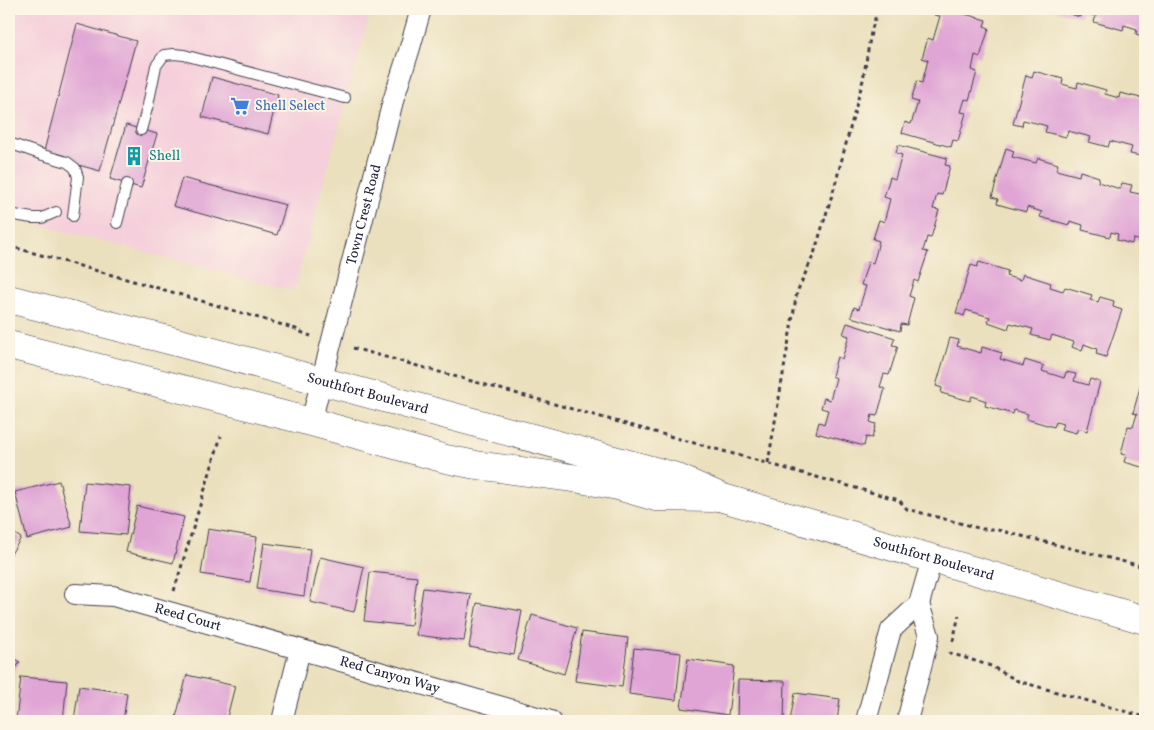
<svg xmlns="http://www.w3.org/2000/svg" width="1154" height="730" font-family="Vollkorn,serif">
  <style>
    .built { fill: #f5cfdb }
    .building { fill: #e0a5d5 }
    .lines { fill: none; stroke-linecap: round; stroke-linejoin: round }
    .lane-casing { stroke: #403e4e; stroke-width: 12 }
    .street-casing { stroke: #403e4e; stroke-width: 22 }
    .secondary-casing { stroke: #403e4e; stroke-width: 29 }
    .path { stroke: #403e4e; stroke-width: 3; stroke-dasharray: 4 4; stroke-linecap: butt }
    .lane { stroke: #fff; stroke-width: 10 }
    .street { stroke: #fff; stroke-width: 20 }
    .secondary { stroke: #fff; stroke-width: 28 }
    .labels { text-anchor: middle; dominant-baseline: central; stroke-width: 4; stroke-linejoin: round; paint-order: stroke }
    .shop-label { font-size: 14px; fill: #366cbe; stroke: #fcf5e5; text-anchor: start }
    .culture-label { font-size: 14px; fill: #0d838f; stroke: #fcf5e5; text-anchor: start }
    .street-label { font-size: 14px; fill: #22223b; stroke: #fcf5e5 }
  </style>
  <rect width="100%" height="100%" fill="#fcf5e5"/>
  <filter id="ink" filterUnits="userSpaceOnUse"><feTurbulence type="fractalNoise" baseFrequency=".02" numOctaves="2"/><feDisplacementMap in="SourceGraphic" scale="10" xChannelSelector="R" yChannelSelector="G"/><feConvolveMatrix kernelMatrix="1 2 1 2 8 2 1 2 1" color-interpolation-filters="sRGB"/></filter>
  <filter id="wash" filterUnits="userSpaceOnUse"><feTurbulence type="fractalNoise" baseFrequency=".0096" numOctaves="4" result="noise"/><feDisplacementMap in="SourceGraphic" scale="20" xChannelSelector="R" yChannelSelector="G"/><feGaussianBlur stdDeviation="1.12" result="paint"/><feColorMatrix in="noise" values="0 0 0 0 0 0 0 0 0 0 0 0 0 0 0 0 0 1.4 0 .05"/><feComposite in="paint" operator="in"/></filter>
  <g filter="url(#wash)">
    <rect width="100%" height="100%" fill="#ebe0bd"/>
    <path class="built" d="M15 9H371L294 291 9 217V27Z"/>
    <g id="blocks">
      <g class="building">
        <path d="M936 9H947L986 20 984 26 989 28 980 57 975 55 972 70 977 72 969 100 965 99 961 112 966 113 958 141 953 140 951 147 902 133 905 122 911 124 918 102 911 100 917 81 922 83 928 60 922 58 928 38 933 40 940 16 934 15Z"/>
        <path d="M1053 9H1145V37L1136 34 1137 29 1124 25 1123 30 1094 22 1096 16 1081 12 1080 17Z"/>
        <path d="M77 24 136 41 100 171 43 155Z"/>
        <path d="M1034 71 1063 79 1062 84 1069 86 1077 88 1078 82 1106 90 1105 94 1119 98 1120 93 1145 99V151L1142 150 1141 156 1130 154 1132 147 1110 141 1108 147 1089 142 1091 137 1068 131 1066 137 1045 132 1047 126 1036 123 1023 120 1022 126 1013 124 1026 75 1032 77Z"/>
        <path d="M212 77 278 95 268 134 202 117Z"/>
        <path d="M126 125 157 134 141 188 110 179Z"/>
        <path d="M898 145 947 158 945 165 950 166 942 195 937 194 933 209 939 210 931 238 927 237 923 251 928 252 918 282 914 280 909 296 914 298 907 325 901 324 900 331 851 317 854 307 859 309 866 286 861 285 868 262 873 263 876 253 879 241 873 239 879 220 884 222 890 199 884 197 890 177 895 179 902 155 896 153Z"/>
        <path d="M1006 148 1014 151 1012 157 1036 163 1038 158 1058 164 1056 170 1079 176 1080 171 1099 177 1098 182 1120 189 1122 183 1132 185 1130 192 1145 195V233L1143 241 1133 239 1132 244 1117 240 1118 234 1111 232 1110 237 1082 230 1083 225 1070 221 1069 225 1040 217 1042 212 1027 207 1026 212 997 204 998 199 992 197Z"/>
        <path d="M182 178 286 205 277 235 173 206Z"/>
        <path d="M979 262 1008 271 1006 276 1013 278 1021 280 1023 274 1051 283 1050 287 1063 291 1065 287 1092 295 1090 300 1098 302 1100 297 1114 301 1113 307 1122 310 1106 357 1096 354 1097 349 1084 344 1082 351 1072 347 1074 342 1052 335 1050 340 1031 335 1033 329 1010 323 1008 329 988 322 990 317 966 310 964 316 956 313 971 265 977 267Z"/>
        <path d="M847 323 895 338 892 345 898 346 889 375 884 374 880 387 885 389 877 416 872 415 870 422 876 424 872 438 866 437 864 446 816 433 819 422 824 424 828 410 821 408 824 398 830 400 836 378 832 376 837 357 842 359 849 336 843 334Z"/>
        <path d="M950 338 959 340 957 346 981 353 982 347 1002 353 1000 359 1023 366 1025 360 1044 366 1042 371 1064 378 1066 372 1076 374 1074 381 1088 385 1090 379 1100 382 1087 431 1078 428 1076 433 1061 429 1063 424 1056 422 1054 427 1026 419 1028 414 1014 410 1013 414 985 406 986 401 978 398 972 396 970 401 941 393 942 388 936 386Z"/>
        <path d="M1141 384 1145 386V468L1124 462 1126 455 1121 454 1128 426 1133 427 1137 414 1133 413Z"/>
        <path d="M59 481 72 527 27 539 15 492Z"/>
        <path d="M85 482 131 487 126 535 80 531Z"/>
        <path d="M137 506 184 517 173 563 126 552Z"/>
        <path d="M208 529 257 537 250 582 201 574Z"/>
        <path d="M9 530 21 538 9 557Z"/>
        <path d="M264 543 310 549 304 596 257 589Z"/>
        <path d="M320 557 364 567 354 612 310 602Z"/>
        <path d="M370 572 417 577 411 626 364 621Z"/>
        <path d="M423 588 471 594 464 641 416 635Z"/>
        <path d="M477 603 522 611 514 655 469 647Z"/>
        <path d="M532 615 577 628 564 674 518 660Z"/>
        <path d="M582 632 628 638 622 687 575 681Z"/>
        <path d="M634 648 681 653 676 700 629 694Z"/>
        <path d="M9 654 20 662 9 678Z"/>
        <path d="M688 659 734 666 728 715 681 708Z"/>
        <path d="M187 675 235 686 226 721H175Z"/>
        <path d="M21 677 67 681 63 721H16Z"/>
        <path d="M738 680 785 681 784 721H737Z"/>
        <path d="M79 686 127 693 123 721H74Z"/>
        <path d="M795 693 840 699 837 721H790Z"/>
      </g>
    </g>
  </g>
  <g filter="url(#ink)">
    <use href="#blocks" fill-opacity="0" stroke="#403e4e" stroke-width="1"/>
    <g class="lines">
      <g class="lane-casing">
        <g id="lane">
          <path d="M141 130 148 105 156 66 164 55 174 54 184 55 345 98"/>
          <path d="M9 143 43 155 67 162 75 168 78 177 73 216"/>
          <path d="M9 214 32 218H42L56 212"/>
          <path d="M117 223 127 184"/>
        </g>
      </g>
      <g class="street-casing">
        <g id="street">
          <path id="s1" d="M311 422 393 101 409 51 421 9"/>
          <path id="s2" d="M75 594 113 596 551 721"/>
          <path d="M282 721 300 650"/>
          <path d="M866 721 891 630 919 604 932 559"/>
          <path d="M907 721 929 636 919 604"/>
        </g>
      </g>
      <g class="secondary-casing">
        <g id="secondary">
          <path id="s3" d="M9 299 180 343 673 476 723 498 1145 620"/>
          <path d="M9 345 311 422 446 459 476 465 580 479 618 486 656 497 712 498"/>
        </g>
      </g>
      <g class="path">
        <path d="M9 246 158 288 296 329 303 333 311 336"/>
        <path d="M353 348 899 500 907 509 982 529H994L1145 567"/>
        <path d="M768 463 797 292 814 254 835 185 863 80 871 32 878 9"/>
        <path d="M174 591 221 436"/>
        <path d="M953 641 959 615"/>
        <path d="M950 652V653L991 666 1018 681 1145 717"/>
      </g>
      <use href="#lane" class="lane"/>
      <use href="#street" class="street"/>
      <use href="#secondary" class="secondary"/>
    </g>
  </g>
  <defs>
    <g id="supermarket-bare" transform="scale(1.5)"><path d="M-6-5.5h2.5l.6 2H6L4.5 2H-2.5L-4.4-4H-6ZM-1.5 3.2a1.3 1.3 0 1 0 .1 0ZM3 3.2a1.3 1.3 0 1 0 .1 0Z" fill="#3f7fe0" stroke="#fcf5e5" stroke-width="2.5" paint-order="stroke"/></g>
    <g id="building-bare" transform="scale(1.5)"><path d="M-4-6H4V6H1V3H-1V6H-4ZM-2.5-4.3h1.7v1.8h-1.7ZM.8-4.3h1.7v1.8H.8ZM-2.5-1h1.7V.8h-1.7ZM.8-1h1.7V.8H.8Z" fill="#0f9aa8" stroke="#fcf5e5" stroke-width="2.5" paint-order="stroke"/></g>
  </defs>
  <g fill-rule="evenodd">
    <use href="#supermarket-bare" x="240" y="106"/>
    <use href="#building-bare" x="134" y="156"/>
  </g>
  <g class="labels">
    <g class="shop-label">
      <text x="255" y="106">Shell Select</text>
    </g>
    <g class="culture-label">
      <text x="149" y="156">Shell</text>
    </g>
    <g class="street-label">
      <text stroke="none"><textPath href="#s1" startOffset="214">Town Crest Road</textPath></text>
      <text stroke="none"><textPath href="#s3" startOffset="371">Southfort Boulevard</textPath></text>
      <text stroke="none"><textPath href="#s3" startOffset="961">Southfort Boulevard</textPath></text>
      <text stroke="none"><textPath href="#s2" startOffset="116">Reed Court</textPath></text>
      <text stroke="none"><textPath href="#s2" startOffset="326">Red Canyon Way</textPath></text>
    </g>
  </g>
  <rect width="1154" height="730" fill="none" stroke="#fcf5e5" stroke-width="30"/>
</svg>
